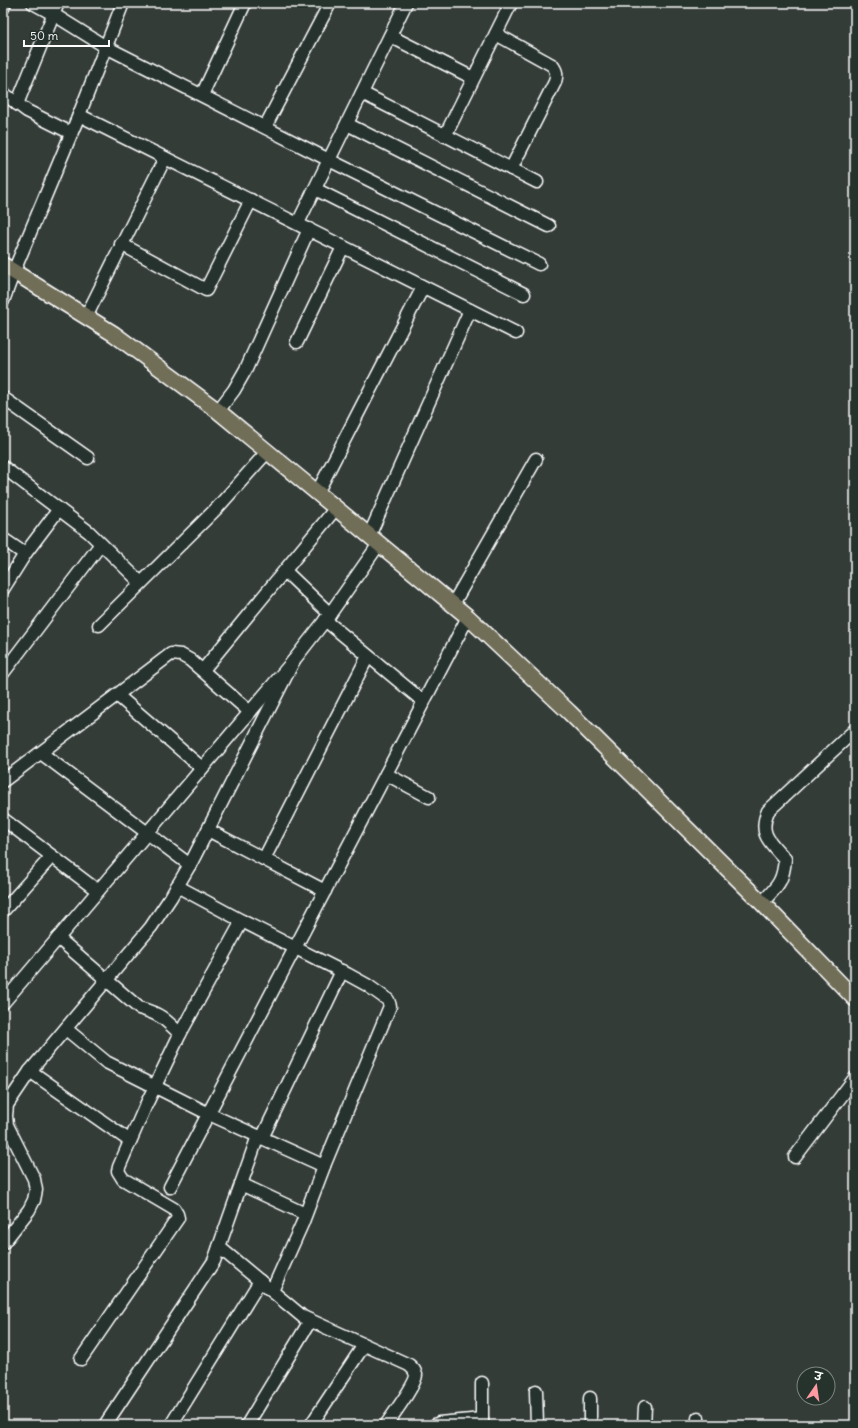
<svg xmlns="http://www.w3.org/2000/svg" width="858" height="1428" font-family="Delius,'Playpen Sans Deva',sans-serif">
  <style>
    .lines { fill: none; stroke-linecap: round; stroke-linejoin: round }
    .minor-casing { stroke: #fff; stroke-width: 15 }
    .major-casing { stroke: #fff; stroke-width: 18 }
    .minor { stroke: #26332d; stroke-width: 12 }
    .major { stroke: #716e59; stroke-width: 15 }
  </style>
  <rect width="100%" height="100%" fill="#343c38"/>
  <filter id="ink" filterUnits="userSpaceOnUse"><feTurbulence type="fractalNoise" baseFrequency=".025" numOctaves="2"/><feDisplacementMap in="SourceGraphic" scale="8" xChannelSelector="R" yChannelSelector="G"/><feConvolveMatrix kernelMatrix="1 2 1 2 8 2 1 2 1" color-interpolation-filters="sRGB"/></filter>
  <g filter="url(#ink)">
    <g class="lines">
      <g class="minor-casing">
        <g id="minor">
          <path d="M33 3 53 14 106 47 329 160 539 264"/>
          <path d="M3 8 5 3"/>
          <path d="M496 34 552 65C557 71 557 75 555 82L511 169"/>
          <path d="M390 36 473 78"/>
          <path d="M3 93 27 111 71 133"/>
          <path d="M362 93 537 182"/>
          <path d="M202 95 245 3"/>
          <path d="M17 104 58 3"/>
          <path d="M79 115 516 333"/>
          <path d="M347 124 549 226"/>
          <path d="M265 127 330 3"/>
          <path d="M445 136 511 3"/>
          <path d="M315 189 524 294"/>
          <path d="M298 223 406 3"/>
          <path d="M121 244 206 290 251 200"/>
          <path d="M3 301 14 271 79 115 123 3"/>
          <path d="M86 317 165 158"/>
          <path d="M297 342 343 247"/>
          <path d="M3 398 88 458"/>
          <path d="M218 411 234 390 246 369 309 229"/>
          <path d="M3 467 89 532 141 583"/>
          <path d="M317 493 423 287"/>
          <path d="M369 536 470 310"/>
          <path d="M3 539 25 554"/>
          <path d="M285 571 330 614"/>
          <path d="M3 589 25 554 59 509"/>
          <path d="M453 604 536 459"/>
          <path d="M325 620 424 702"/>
          <path d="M99 625 218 507 267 452"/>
          <path d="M203 670 336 508"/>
          <path d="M3 673 101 544"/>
          <path d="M117 695 202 768"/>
          <path d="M41 753 190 865"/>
          <path d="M386 774 429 797"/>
          <path d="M3 781 171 654 181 655 190 660 250 712"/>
          <path d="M3 819 98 891"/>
          <path d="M208 830 325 891"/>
          <path d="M264 859 368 656"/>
          <path d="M177 886 242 921 347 974 367 985 388 1000 390 1006 324 1166 302 1224 272 1291"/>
          <path d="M762 903C777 886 783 883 785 859 770 842 758 834 768 811L855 730"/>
          <path d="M3 911 52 856"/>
          <path d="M58 938 139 1008C160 1014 164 1018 180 1034L145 1107 119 1167 118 1171 123 1179 174 1209 177 1214 178 1218 81 1359"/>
          <path d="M3 1003 294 660 330 614 379 544"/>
          <path d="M66 1029 106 1062 209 1114 324 1166"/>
          <path d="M180 1034 242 921"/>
          <path d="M30 1071 130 1141"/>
          <path d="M262 1138 342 971"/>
          <path d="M795 1157 855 1078"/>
          <path d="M241 1184 305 1214"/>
          <path d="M170 1187 468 617"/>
          <path d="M3 1243 29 1210 34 1200 36 1190 34 1179 7 1125 6 1116 7 1105 30 1071 151 927 171 897 192 861 294 660"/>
          <path d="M219 1247 303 1317 409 1365C413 1368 415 1370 416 1375 416 1384 392 1416 386 1425"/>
          <path d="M482 1383V1425"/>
          <path d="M536 1391 537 1425"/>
          <path d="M698 1418V1425"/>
          <path d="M105 1425 214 1261 258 1136"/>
          <path d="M171 1425 260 1281"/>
          <path d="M247 1425 310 1321"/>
          <path d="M311 1425 364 1345"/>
          <path d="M435 1425 439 1423 482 1419"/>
          <path d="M590 1425V1398"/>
          <path d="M644 1425 645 1407"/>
        </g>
      </g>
      <g class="major-casing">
        <path id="major" d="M3 265 114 334 218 411 468 617 569 712 762 903 855 999"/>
      </g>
      <use href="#minor" class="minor"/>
      <use href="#major" class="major"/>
    </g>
  </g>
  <rect width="858" height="1428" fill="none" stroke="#26332d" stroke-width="16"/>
  <rect x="8" y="8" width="842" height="1412" fill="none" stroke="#fff" stroke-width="1.5" filter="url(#ink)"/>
  <g transform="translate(816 1386) rotate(13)"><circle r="19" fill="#26332d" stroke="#7d8581"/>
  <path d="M0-3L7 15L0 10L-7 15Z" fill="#ff9aa2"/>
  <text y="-6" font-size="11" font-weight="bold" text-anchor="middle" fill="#ffffff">उ</text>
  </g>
  <path d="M24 40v6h85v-6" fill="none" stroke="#ffffff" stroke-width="2"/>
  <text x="30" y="40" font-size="12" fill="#ffffff" stroke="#26332d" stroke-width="3" paint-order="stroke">50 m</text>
</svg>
